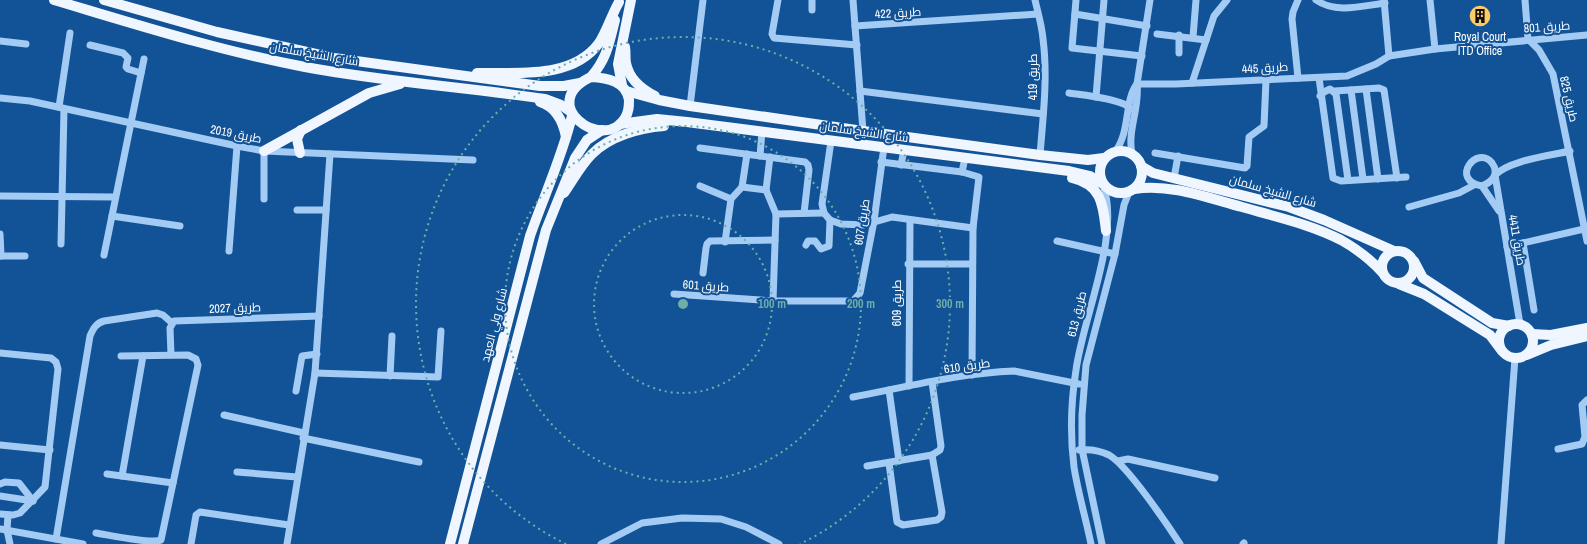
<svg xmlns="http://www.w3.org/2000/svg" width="1587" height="544" font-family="'Archivo Narrow',Cairo,sans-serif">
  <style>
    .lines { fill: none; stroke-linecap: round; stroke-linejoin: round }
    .minor { stroke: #a3cbf3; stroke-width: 7 }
    .major { stroke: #eff6ff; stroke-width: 10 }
    .ring { fill: none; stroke: #6fada8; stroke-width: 2; stroke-dasharray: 2 4 }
    .labels { text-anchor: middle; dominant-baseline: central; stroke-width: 4; stroke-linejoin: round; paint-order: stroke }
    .street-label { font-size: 12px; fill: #fff; stroke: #125397 }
    .poi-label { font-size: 12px; fill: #fff; stroke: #125397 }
    .centre { fill: #6fada8; stroke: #125397; stroke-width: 2 }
    .ring-label { font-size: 12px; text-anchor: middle; font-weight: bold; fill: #6fada8; stroke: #125397; stroke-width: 4; stroke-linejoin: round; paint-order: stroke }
  </style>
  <rect width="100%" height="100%" fill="#125397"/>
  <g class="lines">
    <g class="minor">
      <path d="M778 0 772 34 774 38 857 45"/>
      <path d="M812 0V10"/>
      <path d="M853 0 863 131"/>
      <path d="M1035 0C1038 13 1042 26 1043 39 1048 77 1043 117 1040 155"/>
      <path d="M1076 0 1072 48 1142 56"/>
      <path d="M1316 0C1336 14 1362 6 1385 3"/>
      <path d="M1384 0 1389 56"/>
      <path d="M1430 0 1435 49"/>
      <path d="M1525 0 1528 39 1539 50 1553 74 1587 241"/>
      <path d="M1075 14 1147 26"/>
      <path d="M855 26 1038 14"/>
      <path d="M1157 34 1206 40"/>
      <path d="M1193 37 1196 0"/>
      <path d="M0 41 26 44"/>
      <path d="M90 45 123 53 128 58 126 67 128 69 141 73"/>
      <path d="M1179 53V35"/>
      <path d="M1298 78 1292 19 1293 12 1298 0"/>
      <path d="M1319 78 1333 178 1341 181 1406 177"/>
      <path d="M1192 83 1214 16 1227 0"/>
      <path d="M1137 84H1176L1347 76 1376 64 1389 56 1435 49 1587 35"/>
      <path d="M1366 89 1378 179"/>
      <path d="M1351 90 1363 179"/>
      <path d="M860 91 1043 114"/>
      <path d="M1335 91 1379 88 1384 90 1397 178"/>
      <path d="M1069 93C1082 95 1124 99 1131 109"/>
      <path d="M1320 96 1324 92 1330 89 1336 94 1348 180"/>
      <path d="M1096 97 1104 0"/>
      <path d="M0 98 30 101 237 146 264 151 473 160"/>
      <path d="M690 106 703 0"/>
      <path d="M59 107 70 33"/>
      <path d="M831 141 822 204 824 213 830 220 841 224 864 225 892 217 973 228"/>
      <path d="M700 148 805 162 808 165 809 170 804 213"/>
      <path d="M1115 152C1131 131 1124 100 1137 84"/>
      <path d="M1155 153 1245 168 1247 166 1249 137 1264 126 1266 80"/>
      <path d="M1132 154C1127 130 1140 108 1137 84L1150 0"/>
      <path d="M760 156 762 131"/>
      <path d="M770 157 766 190 776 214 773 301"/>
      <path d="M881 162 962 172 979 177 973 228 972 375"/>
      <path d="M901 165 904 150"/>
      <path d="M962 172 965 158"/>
      <path d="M1174 178 1178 156"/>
      <path d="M700 186 731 199"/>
      <path d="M1482 186C1492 182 1500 174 1492 163 1477 144 1449 180 1482 186L1499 211"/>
      <path d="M742 187 747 154"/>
      <path d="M0 196 115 197"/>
      <path d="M264 199V151"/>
      <path d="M1409 207 1459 193 1474 185"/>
      <path d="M297 210H326"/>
      <path d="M776 214 824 213"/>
      <path d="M112 216 180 226"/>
      <path d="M0 234 1 256"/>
      <path d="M1057 241 1115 254"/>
      <path d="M725 242 731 199 742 187 766 190"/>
      <path d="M61 244 64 109"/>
      <path d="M806 245 808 241H815L821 249 829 246 830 220"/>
      <path d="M1507 247 1523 243"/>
      <path d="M229 251 237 146"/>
      <path d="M104 255 144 59"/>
      <path d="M0 256H25"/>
      <path d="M908 264H972"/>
      <path d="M703 273 706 248 707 244 710 241 775 240"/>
      <path d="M674 294 773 301H853L860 293 874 221 884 147"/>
      <path d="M1534 310 1523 243 1584 229"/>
      <path d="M1520 324 1495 175C1510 160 1549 156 1570 151"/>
      <path d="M0 353 51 358 56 362 58 369 45 487 20 513 13 515 0 514"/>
      <path d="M171 355 170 328 174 321 319 316"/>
      <path d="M315 373 438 377 441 331"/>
      <path d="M390 376 392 336"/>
      <path d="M909 386 910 221"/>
      <path d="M889 390 899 461"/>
      <path d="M296 391 302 356 317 354"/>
      <path d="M853 397C906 387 960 373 1014 371L1079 384"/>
      <path d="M224 415 304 433"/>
      <path d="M303 438 419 462"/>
      <path d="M0 445 50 450"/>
      <path d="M1558 449 1582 444 1585 437 1582 405 1587 400"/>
      <path d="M1079 450C1089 449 1099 450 1109 455 1127 465 1167 524 1180 544"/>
      <path d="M1118 461 1128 459 1215 478"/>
      <path d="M889 463 897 522 903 525 937 520 941 517 942 512 932 455"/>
      <path d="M867 466 932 455 940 450 941 446 932 382"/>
      <path d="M237 472 297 477"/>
      <path d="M107 474 173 483"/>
      <path d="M122 476 143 356"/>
      <path d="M0 484 5 482 19 483 33 501"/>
      <path d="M0 496 33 501"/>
      <path d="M8 515 7 530 10 544"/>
      <path d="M0 529 83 544"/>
      <path d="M96 533C109 535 151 544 161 540L198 365 196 359 188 355 121 356"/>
      <path d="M56 539 90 336C93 329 96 323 104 321L157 313 163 315 172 323"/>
      <path d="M191 544 196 515 200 512 289 525"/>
      <path d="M287 544 315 373 330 154"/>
      <path d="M601 544 642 523 682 518 721 519 746 527 779 544"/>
      <path d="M1091 544C1086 519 1078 493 1074 467 1070 435 1071 401 1076 370 1083 317 1121 235 1103 185"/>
      <path d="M1102 544 1082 449V415L1086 365 1115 254 1124 205 1129 192"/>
      <path d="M1243 544 1244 543"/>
      <path d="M1501 544 1515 358"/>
    </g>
    <g class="major">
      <path d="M54 0C138 25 220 51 305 67 385 82 465 87 545 99L561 105 571 112"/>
      <path d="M104 0 217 32 334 58 540 86H564L580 83"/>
      <path d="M625 47C626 52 625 58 626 63 629 79 641 89 655 96"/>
      <path d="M477 73C516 72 572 80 599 43 606 33 612 14 619 2"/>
      <path d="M591 77C607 78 626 81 629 100 629 106 629 112 625 118 603 154 535 103 591 77Z"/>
      <path d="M591 77C607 58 609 44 615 20"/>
      <path d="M622 85 618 64 631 0"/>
      <path d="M626 91 659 100 690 106 863 131 1040 155 1088 160 1104 158"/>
      <path d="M540 102C556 107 563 121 566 137"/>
      <path d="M620 124 657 119 687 122 1069 171 1090 176 1101 183"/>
      <circle cx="1121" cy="172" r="21"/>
      <path d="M264 151 369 93 400 84"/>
      <path d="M300 153 297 139 301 130"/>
      <path d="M1141 166 1153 173 1289 207 1324 220 1394 251"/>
      <path d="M1072 178C1102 185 1103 205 1106 231"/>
      <path d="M1134 189C1170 183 1208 198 1242 207 1276 217 1310 224 1341 240 1357 249 1370 259 1382 272"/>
      <path d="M564 193C573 180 581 165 592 154 610 136 639 128 664 126"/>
      <circle cx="1398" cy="267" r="16"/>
      <path d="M1414 261 1423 278 1492 323 1509 326"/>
      <path d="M1399 284 1424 294 1490 335 1502 351"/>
      <circle cx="1516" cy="341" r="17"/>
      <path d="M1532 334 1551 335 1587 328"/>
      <path d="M1527 355 1551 345 1587 336"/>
      <path d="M450 544 530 236C544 196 562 157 572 116"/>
      <path d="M463 544 546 230 575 158 587 140 602 130"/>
    </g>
  </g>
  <g class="ring">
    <circle cx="683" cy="304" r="89"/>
    <circle cx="683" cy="304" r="178"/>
    <path d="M566 544A267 267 0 1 1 800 544"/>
  </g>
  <defs>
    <g id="building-disc" transform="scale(1.15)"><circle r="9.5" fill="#ffcb65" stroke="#125397"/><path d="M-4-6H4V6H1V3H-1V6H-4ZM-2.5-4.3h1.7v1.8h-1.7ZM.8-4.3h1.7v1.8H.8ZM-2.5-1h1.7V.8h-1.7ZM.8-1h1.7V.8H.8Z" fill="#111"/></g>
  </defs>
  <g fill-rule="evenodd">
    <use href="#building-disc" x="1480" y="16"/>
  </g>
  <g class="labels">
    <g class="street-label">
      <text transform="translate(898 13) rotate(-3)">طريق 422</text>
      <text transform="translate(1547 27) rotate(-4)">طريق 801</text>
      <text transform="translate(314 54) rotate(10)">شارع الشيخ سلمان</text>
      <text transform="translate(1265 68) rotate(-3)">طريق 445</text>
      <text transform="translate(1033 77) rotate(-90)">طريق 419</text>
      <text transform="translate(1569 99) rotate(77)">طريق 825</text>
      <text transform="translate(864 132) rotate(8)">شارع الشيخ سلمان</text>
      <text transform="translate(236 134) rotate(11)">طريق 2019</text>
      <text transform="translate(1273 191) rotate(16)">شارع الشيخ سلمان</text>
      <text transform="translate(862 222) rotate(-81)">طريق 607</text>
      <text transform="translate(1517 240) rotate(80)">طريق 4411</text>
      <text transform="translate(706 286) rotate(4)">طريق 601</text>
      <text transform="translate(897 303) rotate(-90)">طريق 609</text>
      <text transform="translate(235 308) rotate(-2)">طريق 2027</text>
      <text transform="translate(1077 314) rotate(-76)">طريق 613</text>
      <text transform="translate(494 325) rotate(-76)">شارع ولي العهد</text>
      <text transform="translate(967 366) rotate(-8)">طريق 610</text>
    </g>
    <g class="poi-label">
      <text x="1480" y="37">Royal Court<tspan x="1480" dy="14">ITD Office</tspan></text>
    </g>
  </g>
  <circle cx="683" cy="304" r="6" class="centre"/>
  <g class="ring-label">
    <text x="772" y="308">100 m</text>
    <text x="861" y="308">200 m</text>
    <text x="950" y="308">300 m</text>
  </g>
</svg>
